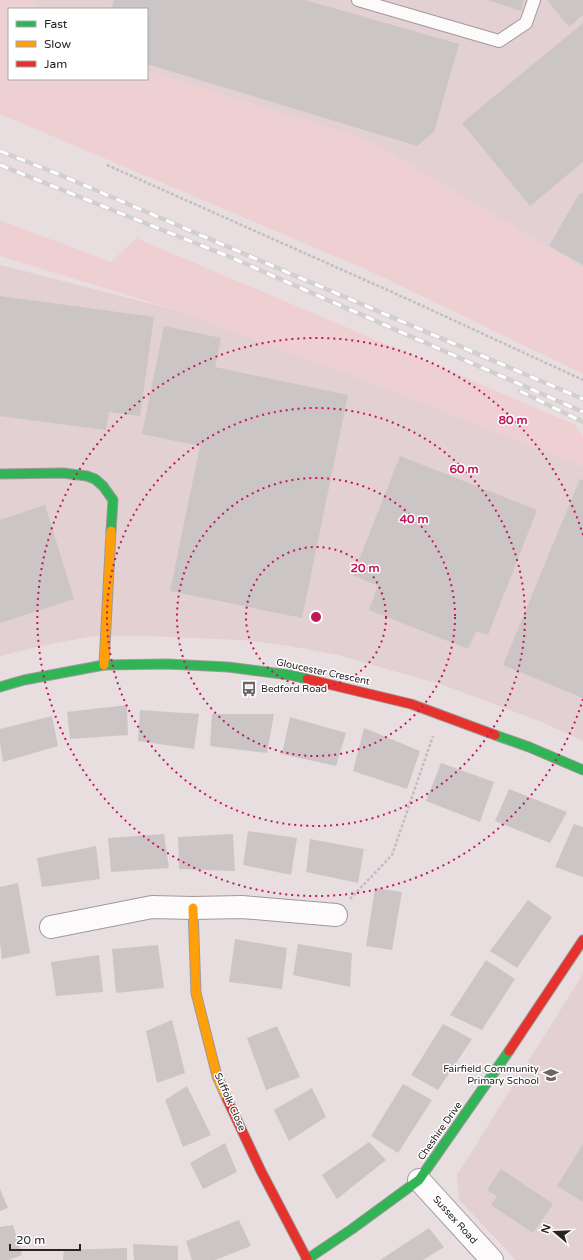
<svg xmlns="http://www.w3.org/2000/svg" width="583" height="1260" font-family="'Varela Round',sans-serif">
  <style>
    .built { fill: #e2d0d2 }
    .green { fill: #efd0d2 }
    .building { fill: #ccc5c6 }
    .lines { fill: none; stroke-linecap: round; stroke-linejoin: round }
    .lane-casing { stroke: #a0999a; stroke-width: 14 }
    .street-casing { stroke: #a0999a; stroke-width: 24 }
    .fast-casing { stroke: #a0999a; stroke-width: 11 }
    .slow-casing { stroke: #a0999a; stroke-width: 11 }
    .jam-casing { stroke: #a0999a; stroke-width: 11 }
    .path { stroke: #c2bebf; stroke-width: 2.5; stroke-dasharray: 3 2; stroke-linecap: butt }
    .lane { stroke: #fcfafa; stroke-width: 12 }
    .street { stroke: #fcfafa; stroke-width: 22 }
    .fast { stroke: #30b455; stroke-width: 9 }
    .slow { stroke: #ff9f0a; stroke-width: 9 }
    .jam { stroke: #e5322d; stroke-width: 9 }
    .rail-casing { stroke: #d2cfcf; stroke-width: 4.5 }
    .rail { stroke: #fff; stroke-width: 3; stroke-dasharray: 9; stroke-linecap: butt }
    .ring { fill: none; stroke: #c2185b; stroke-width: 2; stroke-dasharray: 2 4 }
    .labels { text-anchor: middle; dominant-baseline: central; stroke-width: 3; stroke-linejoin: round; paint-order: stroke }
    .street-label { font-size: 10px; fill: #292324; stroke: #fff }
    .poi-label { font-size: 10px; fill: #292324; stroke: #fff; text-anchor: start }
    .centre { fill: #c2185b; stroke: #fff; stroke-width: 2 }
    .ring-label { font-size: 12px; text-anchor: middle; font-weight: bold; fill: #c2185b; stroke: #fff; stroke-width: 3; stroke-linejoin: round; paint-order: stroke }
  </style>
  <rect width="100%" height="100%" fill="#e8dee0"/>
  <g class="built">
    <path d="M32 0H583V268L368 140 147 71V9H42Z"/>
    <path d="M0 265 176 310 364 380 583 466V741L542 722 446 686 338 655 290 646 242 640 144 636H94L45 645 0 656Z"/>
    <path d="M583 974V1260H515L505 1248 459 1200 457 1175Z"/>
  </g>
  <g class="green">
    <path d="M0 0H32L42 9H9V79H147V71L368 140 583 268V374L374 273 0 114Z"/>
    <path d="M0 220 111 262 136 238 574 424 583 436V466L364 380 176 310 0 256Z"/>
  </g>
  <g class="building">
    <path d="M114 0H305L459 44 434 132 417 146 147 64V9H111Z"/>
    <path d="M488 0H524L521 11Z"/>
    <path d="M547 0H583V15L569 27Z"/>
    <path d="M583 23V162L530 206 462 123Z"/>
    <path d="M583 193V265L549 246 579 194Z"/>
    <path d="M0 296 154 317 140 416 109 412 106 430 0 416Z"/>
    <path d="M164 326 221 338 215 367 348 395 302 618 170 591 200 446 142 434Z"/>
    <path d="M400 456 537 510 488 635 476 631 468 649 369 610 378 586 353 575Z"/>
    <path d="M580 479 583 480V698L503 665Z"/>
    <path d="M45 505 74 599 0 623V520Z"/>
    <path d="M127 705 128 735 70 739 67 712Z"/>
    <path d="M140 710 199 714 194 749 138 741Z"/>
    <path d="M212 714H274L267 753 210 746Z"/>
    <path d="M52 716 58 746 3 762 0 743V729Z"/>
    <path d="M290 717 346 733 336 766 282 754Z"/>
    <path d="M364 728 420 751 407 789 353 771Z"/>
    <path d="M441 763 494 782 480 822 426 801Z"/>
    <path d="M509 789 567 812 550 843 495 821Z"/>
    <path d="M574 824 583 827V877L555 867Z"/>
    <path d="M248 831 297 838 291 875 243 865Z"/>
    <path d="M164 834 169 868 111 872 108 838Z"/>
    <path d="M233 834 235 871 179 869 178 837Z"/>
    <path d="M310 839 364 849 358 883 306 872Z"/>
    <path d="M96 846 100 879 42 887 37 858Z"/>
    <path d="M18 883 30 953 2 959 0 943V887Z"/>
    <path d="M375 888 402 892 392 950 366 946Z"/>
    <path d="M528 900 552 917 517 968 490 951Z"/>
    <path d="M235 939 287 948 282 989 229 982Z"/>
    <path d="M298 944 352 953 350 987 293 975Z"/>
    <path d="M158 945 164 988 116 993 112 949Z"/>
    <path d="M99 955 103 992 56 996 51 962Z"/>
    <path d="M486 960 515 979 482 1030 450 1015Z"/>
    <path d="M172 1020 185 1073 157 1083 146 1031Z"/>
    <path d="M443 1024 472 1039 438 1090 411 1075Z"/>
    <path d="M277 1026 300 1077 266 1090 247 1038Z"/>
    <path d="M403 1084 432 1100 398 1153 371 1136Z"/>
    <path d="M187 1086 211 1135 183 1147 165 1100Z"/>
    <path d="M312 1088 326 1117 289 1141 274 1110Z"/>
    <path d="M369 1142 386 1160 337 1199 322 1175Z"/>
    <path d="M225 1143 237 1172 203 1189 190 1163Z"/>
    <path d="M583 1144V1202L557 1186Z"/>
    <path d="M501 1169 553 1204 533 1233 491 1205 497 1196 487 1190Z"/>
    <path d="M0 1189 8 1208 0 1211Z"/>
    <path d="M239 1220 251 1246 215 1260H192L186 1241Z"/>
    <path d="M13 1225 22 1255 9 1260H0V1227Z"/>
    <path d="M429 1228 444 1247 423 1260H380Z"/>
    <path d="M133 1244 178 1246V1260H134Z"/>
    <path d="M127 1248V1260H63L64 1250Z"/>
  </g>
  <g class="lines">
    <g class="lane-casing">
      <path id="lane" d="M358 0 499 41 526 23 534 0"/>
    </g>
    <g class="street-casing">
      <g id="street">
        <path d="M51 927 152 907 193 908 242 907 336 915"/>
        <path d="M419 1180 492 1260"/>
      </g>
    </g>
    <g class="fast-casing">
      <g id="fast">
        <path d="M0 474 63 473 87 476 95 479 103 486 113 500 111 531"/>
        <path d="M0 687 24 680 104 665 167 664 228 667 290 675 307 679"/>
        <path d="M495 735 529 747 583 770"/>
        <path d="M306 1260 352 1229 419 1180 509 1051"/>
      </g>
    </g>
    <g class="slow-casing">
      <g id="slow">
        <path d="M104 665 111 531"/>
        <path d="M193 908 196 993 217 1076 227 1099"/>
      </g>
    </g>
    <g class="jam-casing">
      <g id="jam">
        <path d="M307 679 411 704 495 735"/>
        <path d="M509 1051 583 940"/>
        <path d="M227 1099 261 1171 307 1259"/>
      </g>
    </g>
    <g class="path">
      <path d="M107 165 403 297 583 380"/>
      <path d="M350 899 392 855 433 736"/>
    </g>
    <use href="#lane" class="lane"/>
    <use href="#street" class="street"/>
    <use href="#fast" class="fast"/>
    <use href="#slow" class="slow"/>
    <use href="#jam" class="jam"/>
    <g class="rail-casing">
      <g id="rail">
        <path d="M0 151 58 174 583 399"/>
        <path d="M0 165 230 257 583 412"/>
        <path d="M520 391 583 422"/>
      </g>
    </g>
    <use href="#rail" class="rail"/>
  </g>
  <g class="ring">
    <circle cx="316" cy="617" r="70"/>
    <circle cx="316" cy="617" r="139"/>
    <circle cx="316" cy="617" r="209"/>
    <path d="M583 699A279 279 0 1 1 583 535"/>
  </g>
  <defs>
    <g id="bus-bare" transform="scale(1.2)"><path d="M-5-6H5V4H4V6H2V4H-2V6H-4V4H-5ZM-3.5-4V0h7V-4ZM-3.5 1.2v1.5H-2V1.2ZM2 1.2v1.5H3.5V1.2Z" fill="#6c6466" stroke="#fff" stroke-width="2.5" paint-order="stroke"/></g>
    <g id="school-bare" transform="scale(1.2)"><path d="M0-5L7-2L0 1L-7-2ZM-4 1L0 2.5L4 1V4Q0 6-4 4Z" fill="#6c6466" stroke="#fff" stroke-width="2.5" paint-order="stroke"/></g>
  </defs>
  <g fill-rule="evenodd">
    <use href="#bus-bare" x="249" y="689"/>
    <use href="#school-bare" x="551" y="1075"/>
  </g>
  <g class="labels">
    <g class="street-label">
      <text transform="translate(323 672) rotate(12)">Gloucester Crescent</text>
      <text transform="translate(230 1102) rotate(66)">Suffolk Close</text>
      <text transform="translate(440 1131) rotate(-55)">Cheshire Drive</text>
      <text transform="translate(455 1220) rotate(48)">Sussex Road</text>
    </g>
    <g class="poi-label">
      <text x="261" y="689">Bedford Road</text>
      <text x="539" y="1069" text-anchor="end">Fairfield Community<tspan x="539" dy="12">Primary School</tspan></text>
    </g>
  </g>
  <circle cx="316" cy="617" r="6" class="centre"/>
  <g class="ring-label">
    <text x="513" y="424">80 m</text>
    <text x="464" y="473">60 m</text>
    <text x="414" y="523">40 m</text>
    <text x="365" y="572">20 m</text>
  </g>
  <rect x="8" y="8" width="140" height="72" fill="#ffffff" stroke="#a9a7a7"/>
  <rect x="16" y="21" width="20" height="6" fill="#30b455" stroke="#a9a7a7"/>
  <text x="44" y="28" font-size="12" fill="#292324">Fast</text>
  <rect x="16" y="41" width="20" height="6" fill="#ff9f0a" stroke="#a9a7a7"/>
  <text x="44" y="48" font-size="12" fill="#292324">Slow</text>
  <rect x="16" y="61" width="20" height="6" fill="#e5322d" stroke="#a9a7a7"/>
  <text x="44" y="68" font-size="12" fill="#292324">Jam</text>
  <g transform="translate(555 1232) rotate(289)" stroke="#ffffff" stroke-width="3" paint-order="stroke">
  <path d="M0-3L7 15L0 10L-7 15Z" fill="#292324"/>
  <text y="-6" font-size="11" font-weight="bold" text-anchor="middle" fill="#292324">N</text>
  </g>
  <path d="M10 1244v6h70v-6" fill="none" stroke="#292324" stroke-width="2"/>
  <text x="16" y="1244" font-size="12" fill="#292324" stroke="#ffffff" stroke-width="3" paint-order="stroke">20 m</text>
</svg>
